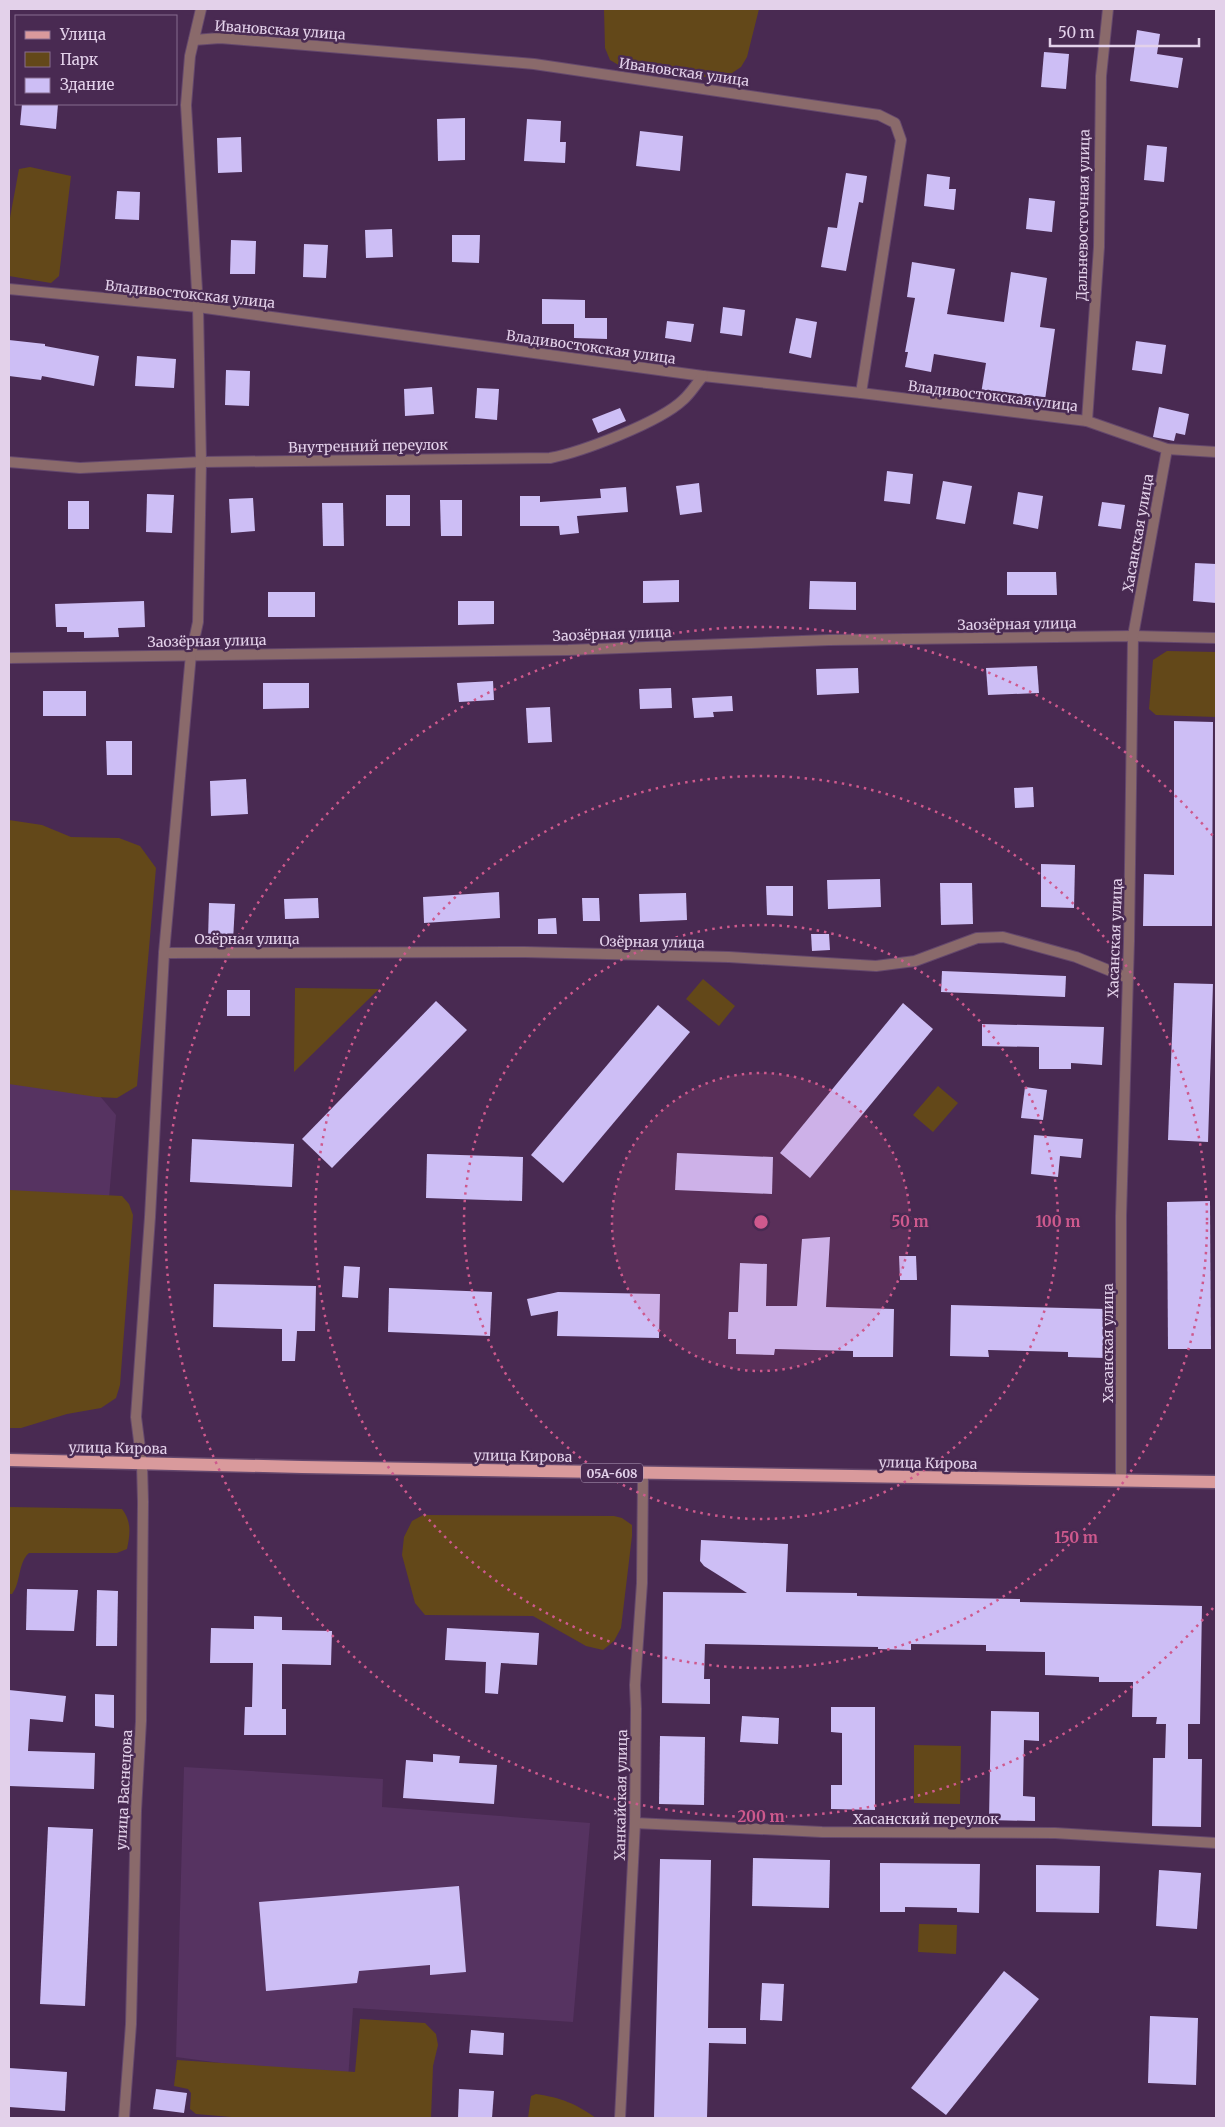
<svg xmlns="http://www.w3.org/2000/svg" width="1225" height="2127" font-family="Merriweather,serif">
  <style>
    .built { fill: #563361 }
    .green { fill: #634819 }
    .building { fill: #cdbef5 }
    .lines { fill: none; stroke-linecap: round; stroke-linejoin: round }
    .street-casing { stroke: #65486d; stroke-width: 12 }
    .primary-casing { stroke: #65486d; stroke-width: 15 }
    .street { stroke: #8a6a6b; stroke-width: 10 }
    .primary { stroke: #d99a9c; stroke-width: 12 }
    .ring { fill: none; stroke: #ce598d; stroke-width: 2.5; stroke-dasharray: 2.5 5 }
    .labels { text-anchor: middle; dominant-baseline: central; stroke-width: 5; stroke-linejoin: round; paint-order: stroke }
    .shield { fill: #492a52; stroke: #b59fbc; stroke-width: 1 }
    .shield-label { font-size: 12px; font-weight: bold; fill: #e3d1ea }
    .street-label { font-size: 14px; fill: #e3d1ea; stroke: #492a52 }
    .centre { fill: #ce598d; stroke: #492a52; stroke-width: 2.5 }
    .ring-label { font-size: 15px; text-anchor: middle; font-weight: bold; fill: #ce598d; stroke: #492a52; stroke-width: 5; stroke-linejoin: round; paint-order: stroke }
  </style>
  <rect width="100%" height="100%" fill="#492a52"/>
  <g class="built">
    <path d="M9 1079 87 1081 116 1115 95 1364 9 1362Z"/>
    <path d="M184 1767 383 1779 382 1807 590 1823 573 2022 353 2008 348 2080 176 2057Z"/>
  </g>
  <g class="green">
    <path d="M604 9H759L747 57 741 67 732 73 717 77H695L622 67 610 60 605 48Z"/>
    <path d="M30 167 71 176 59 276 51 283 9 276V223L19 169Z"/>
    <path d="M1167 651 1216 652V717L1156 715 1149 709 1153 660Z"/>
    <path d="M9 820 42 825 71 837 119 838 140 846 156 868 137 1086 117 1098 97 1097 9 1084Z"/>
    <path d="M703 979 735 1006 719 1026 686 999Z"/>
    <path d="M295 988 379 989 294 1072Z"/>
    <path d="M938 1086 958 1103 933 1132 913 1115Z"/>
    <path d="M9 1190 122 1196 129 1204 133 1215 120 1385 116 1398 101 1408 67 1414 21 1428H9Z"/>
    <path d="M9 1507 122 1509C132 1522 130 1534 127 1549L117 1553H29C18 1562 21 1583 12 1594H9Z"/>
    <path d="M423 1515 614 1516 622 1518 632 1525V1536L621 1628 614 1641 603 1650 586 1646 533 1616 425 1615 415 1603 402 1555 404 1537 412 1521Z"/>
    <path d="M914 1745 961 1746 960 1804 914 1803Z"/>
    <path d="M919 1924 957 1925 956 1954 918 1952Z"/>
    <path d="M360 2019 425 2023 436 2034 438 2045 433 2066 431 2118H243L196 2114 190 2109 191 2093 188 2089 174 2086 177 2060 355 2072Z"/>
    <path d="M536 2094C562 2098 574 2103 596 2118H528L531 2096Z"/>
  </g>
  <g class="building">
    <path d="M1137 30 1160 34 1157 54 1183 58 1178 88 1130 81Z"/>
    <path d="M1044 52 1069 54 1066 89 1041 87Z"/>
    <path d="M22 104H58L56 129 20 125Z"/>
    <path d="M465 118V160L438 161 437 119Z"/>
    <path d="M527 119 561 121 560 142H566L565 163 524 161Z"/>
    <path d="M640 131 683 136 680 171 636 166Z"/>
    <path d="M241 137 242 172 218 173 217 138Z"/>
    <path d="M1147 145 1167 147 1164 182 1144 180Z"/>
    <path d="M846 173 867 176 863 203 859 202 846 271 821 267 828 227 837 228Z"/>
    <path d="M927 174 950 177 949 189H956L954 210 924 206Z"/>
    <path d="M117 191 140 192 139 220 115 219Z"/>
    <path d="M1029 198 1055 201 1052 232 1026 229Z"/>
    <path d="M392 229 393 257 366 258 365 230Z"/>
    <path d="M452 235H480L479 263 452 262Z"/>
    <path d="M231 240 256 241 255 274H230Z"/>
    <path d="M304 244 328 245 326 278 303 277Z"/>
    <path d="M912 262 955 269 947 314 1004 322 1011 272 1047 278 1040 327 1055 329 1044 407 1017 403V405L980 400 986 363 934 354 931 372 905 367 908 352H905L915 298 907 297Z"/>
    <path d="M542 299 585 300V318H607V339L574 338V324H542Z"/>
    <path d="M723 307 745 310 742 336 720 333Z"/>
    <path d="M796 318 817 322 811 358 789 353Z"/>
    <path d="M667 321 694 324 691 342 665 338Z"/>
    <path d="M9 340 45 344V346L99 356 94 386 42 376 41 380 9 376Z"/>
    <path d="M1136 341 1166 345 1162 374 1132 370Z"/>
    <path d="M137 356 176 359 174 388 135 386Z"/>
    <path d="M226 370 250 371 249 406 225 405Z"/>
    <path d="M432 387 434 414 405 416 404 389Z"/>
    <path d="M477 388 499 389 497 420 475 418Z"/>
    <path d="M1159 407 1189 414 1185 435 1176 433 1174 441 1153 437Z"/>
    <path d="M620 408 626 421 598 433 592 419Z"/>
    <path d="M887 471 913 474 910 504 884 501Z"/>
    <path d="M943 481 972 486 965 524 936 519Z"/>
    <path d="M699 483 702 512 680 515 676 486Z"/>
    <path d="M626 487 628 512 577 516 579 533 560 535 559 526H520V496H540V502L601 498 600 489Z"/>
    <path d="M1018 492 1043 496 1038 529 1013 524Z"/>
    <path d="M147 494 174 495 172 533 146 532Z"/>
    <rect x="386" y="495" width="24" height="31"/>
    <path d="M253 498 255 531 231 533 229 499Z"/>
    <path d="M440 500H462V536H441Z"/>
    <rect x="68" y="501" width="21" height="28"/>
    <path d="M1102 502 1125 505 1121 529 1098 526Z"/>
    <path d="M322 503H343L344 546H323Z"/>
    <path d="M1195 563 1216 564V603L1193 601Z"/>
    <path d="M1007 572H1056L1057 595H1007Z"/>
    <path d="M679 580V602L643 603V581Z"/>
    <path d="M810 581 856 582V610L809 609Z"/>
    <rect x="268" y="592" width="47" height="25"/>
    <path d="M144 601 145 627 118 628 119 637 84 638V632H67V627H56L55 604Z"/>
    <path d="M458 601H494V624L458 625Z"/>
    <path d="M1037 666 1039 693 988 695 986 668Z"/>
    <path d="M858 668 859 693 817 695 816 669Z"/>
    <path d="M493 681 494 700 459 702 457 683Z"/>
    <path d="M263 683H309V708L263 709Z"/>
    <path d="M671 688 672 708 640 709 639 689Z"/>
    <rect x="43" y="691" width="43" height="25"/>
    <path d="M732 696 733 711 713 712 714 717 694 718 692 698Z"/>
    <path d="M550 707 552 742 528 743 526 708Z"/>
    <path d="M1174 721 1213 722 1212 926H1143L1144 874 1174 875Z"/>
    <path d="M106 741H132V775H107Z"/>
    <path d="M246 779 248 814 211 816 210 781Z"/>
    <path d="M1033 787 1034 807 1015 808 1014 788Z"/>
    <path d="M1041 864 1075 865 1074 908 1041 907Z"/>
    <path d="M880 879 881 907 828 909 827 880Z"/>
    <path d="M940 883H972L973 924 941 925Z"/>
    <path d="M766 886H793V916L767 915Z"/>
    <path d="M499 892 500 918 424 923 423 897Z"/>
    <path d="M686 893 687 920 640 922 639 894Z"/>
    <path d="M318 898 319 918 285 919 284 899Z"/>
    <path d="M582 898H599L600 921H583Z"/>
    <path d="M209 903 235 904 233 941 208 940Z"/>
    <path d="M556 918 557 934H538V919Z"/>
    <path d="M811 934H829L830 950 812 951Z"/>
    <path d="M942 971 1066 976 1065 997 941 992Z"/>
    <path d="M1174 983 1213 984 1208 1142 1168 1140Z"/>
    <rect x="227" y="990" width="23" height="26"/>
    <path d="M436 1001 467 1030 332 1168 302 1139Z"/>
    <path d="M903 1003 933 1029 810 1178 780 1153Z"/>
    <path d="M658 1005 690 1032 563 1183 531 1155Z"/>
    <path d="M982 1024 1104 1027 1102 1065 1071 1063V1069H1039V1047L982 1046Z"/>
    <path d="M1025 1087 1047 1090 1043 1120 1021 1118Z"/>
    <path d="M1034 1135 1083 1139 1081 1158 1060 1156 1058 1177 1031 1174Z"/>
    <path d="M192 1139 294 1144 292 1187 190 1182Z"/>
    <path d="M677 1153 773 1157 772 1194 675 1190Z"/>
    <path d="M427 1154 523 1157 522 1201 426 1198Z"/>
    <path d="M1210 1201 1211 1349H1168L1167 1202Z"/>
    <path d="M830 1237 826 1307 894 1309 893 1357H853V1351L775 1349 774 1355 736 1354V1339H728L729 1312H738L740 1263 767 1264 766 1306H797L802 1239Z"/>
    <path d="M899 1256H916L917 1280H900Z"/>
    <path d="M344 1266 360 1267 358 1298 342 1297Z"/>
    <path d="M214 1284 316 1286 315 1331H297L295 1361H282V1329L213 1327Z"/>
    <path d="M389 1288 492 1292 490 1336 388 1332Z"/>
    <path d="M558 1292 660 1294 659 1338 557 1336 558 1311 531 1316 527 1299Z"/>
    <path d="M951 1305 1107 1309 1106 1358 1068 1357V1352L988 1350 989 1357 950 1356Z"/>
    <path d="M701 1540 788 1544 786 1592 857 1593V1596L1020 1599V1602L1202 1606 1200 1724H1188V1759H1202L1201 1827 1152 1826 1153 1758H1165L1166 1724H1156L1157 1717H1132L1133 1682H1099V1677L1045 1675V1652L986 1651V1645L911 1644V1650L878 1649V1647L705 1644 704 1679H710V1704L662 1703 663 1592 747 1593 704 1566 700 1561Z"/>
    <path d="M27 1589 78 1590 74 1631 26 1630Z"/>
    <path d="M97 1590 118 1591 117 1646H96Z"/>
    <path d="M254 1616 282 1617V1630L332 1631 331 1665 282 1664V1709H286V1735H244L245 1707H252L253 1663H210L211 1628 254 1629Z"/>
    <path d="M447 1628 539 1633 537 1665 501 1663 498 1694 485 1693 486 1662 445 1660Z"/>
    <path d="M9 1690 66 1696 63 1722 30 1719 28 1751 95 1753 94 1789 9 1786Z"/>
    <path d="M95 1694 114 1695V1728L95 1726Z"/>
    <path d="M831 1707H875V1810L831 1809V1785H842V1733L831 1732Z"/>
    <path d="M991 1711 1039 1712V1741L1024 1740 1023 1796 1035 1797V1821L989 1820Z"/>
    <path d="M742 1716 779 1718 778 1744 740 1742Z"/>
    <path d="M660 1736 705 1737 704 1805 659 1804Z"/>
    <path d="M433 1754 460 1756 459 1763 497 1765 494 1804 403 1798 406 1760 433 1762Z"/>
    <path d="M48 1827 93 1829 85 2006 40 2004Z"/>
    <path d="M753 1858 830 1860 829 1908 752 1906Z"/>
    <path d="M660 1859 711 1860 708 2028H746V2044L709 2043 707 2118H654Z"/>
    <path d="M880 1863 980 1864 979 1913 957 1912V1908L905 1907V1912H880Z"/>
    <path d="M1036 1865 1100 1866 1099 1913 1036 1912Z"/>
    <path d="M1159 1870 1201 1873 1197 1929 1156 1926Z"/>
    <path d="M459 1886 466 1972 430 1975V1965L359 1971 357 1983 266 1991 259 1902Z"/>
    <path d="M1004 1971 1039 1999 946 2115 911 2088Z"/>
    <path d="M762 1983 784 1984 782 2021 760 2020Z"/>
    <path d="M1150 2016 1198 2018 1196 2085 1148 2083Z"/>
    <path d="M471 2030 504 2033 503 2055 469 2053Z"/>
    <path d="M9 2068 67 2072 65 2111 9 2107Z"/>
    <path d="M156 2089 187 2093 184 2113 153 2109Z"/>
    <path d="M459 2089 494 2091 492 2118H458Z"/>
  </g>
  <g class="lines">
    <g class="street-casing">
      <g id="street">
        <path d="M194 40 220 38 534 64 879 115 895 123 901 140 861 393"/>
        <path d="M9 289 198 307 703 376 861 393 1087 421 1167 449 1216 452"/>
        <path d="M1087 421 1099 247 1101 76 1108 9"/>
        <path d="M9 462 80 468 201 462 550 458C582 452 660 422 683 400 691 393 696 384 703 376"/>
        <path d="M9 658 568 650 829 640 1133 636 1216 638"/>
        <path d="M164 953 525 952 729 957 876 966 915 961 977 938 1003 937 1076 957 1128 978"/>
        <path d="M1121 1481V1216L1129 941 1133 636 1167 449"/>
        <path d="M635 1823 822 1832 1055 1833 1216 1843"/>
        <path d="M124 2118 131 2024 136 1811 141 1721 143 1502 142 1464 136 1417 150 1217 164 953 191 654 198 622 201 462 198 307 186 105 190 56 201 9"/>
        <path d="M620 2118 635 1823 636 1709 635 1685 642 1583 643 1473"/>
      </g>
    </g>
    <g class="primary-casing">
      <path id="primary" d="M9 1460 302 1467 1216 1482"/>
    </g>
    <use href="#street" class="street"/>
    <use href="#primary" class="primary"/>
  </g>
  <circle cx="761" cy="1222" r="149" fill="#ce598d" fill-opacity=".12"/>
  <g class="ring">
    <circle cx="761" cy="1222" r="149"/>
    <circle cx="761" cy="1222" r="297"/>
    <circle cx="761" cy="1222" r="446"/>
    <path d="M1213 1608A595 595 0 1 1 1213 836"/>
  </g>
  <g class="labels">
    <rect class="shield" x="581" y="1463.5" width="62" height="19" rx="4"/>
    <g class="shield-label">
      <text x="612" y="1473">05А-608</text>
    </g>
    <g class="street-label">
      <text transform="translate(280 30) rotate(4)">Ивановская улица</text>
      <text transform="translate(684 72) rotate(8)">Ивановская улица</text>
      <text transform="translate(1083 215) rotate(-89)">Дальневосточная улица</text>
      <text transform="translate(190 294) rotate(6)">Владивостокская улица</text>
      <text transform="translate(591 347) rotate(8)">Владивостокская улица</text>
      <text transform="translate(993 396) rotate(7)">Владивостокская улица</text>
      <text transform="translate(368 446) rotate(-1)">Внутренний переулок</text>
      <text transform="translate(1138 533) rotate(-80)">Хасанская улица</text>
      <text transform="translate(1017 624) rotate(-1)">Заозёрная улица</text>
      <text transform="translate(612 634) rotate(-2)">Заозёрная улица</text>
      <text transform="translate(207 641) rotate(-1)">Заозёрная улица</text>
      <text transform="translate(1115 938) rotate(-88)">Хасанская улица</text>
      <text x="247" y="939">Озёрная улица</text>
      <text transform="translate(652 942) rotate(1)">Озёрная улица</text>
      <text transform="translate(1108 1343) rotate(-90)">Хасанская улица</text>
      <text transform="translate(118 1448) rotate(1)">улица Кирова</text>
      <text transform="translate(523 1456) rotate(1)">улица Кирова</text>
      <text transform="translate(928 1463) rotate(1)">улица Кирова</text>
      <text transform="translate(124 1790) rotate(-87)">улица Васнецова</text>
      <text transform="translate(621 1795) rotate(-89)">Ханкайская улица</text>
      <text x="926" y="1819">Хасанский переулок</text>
    </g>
  </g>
  <circle cx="761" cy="1222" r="8" class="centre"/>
  <g class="ring-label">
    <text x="910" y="1227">50 m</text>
    <text x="1058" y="1227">100 m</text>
    <text x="1076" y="1543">150 m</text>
    <text x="761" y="1822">200 m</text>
  </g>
  <rect width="1225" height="2127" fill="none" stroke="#e3d1ea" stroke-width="20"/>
  <rect x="15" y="15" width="162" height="90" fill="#492a52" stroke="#876d8f"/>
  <rect x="25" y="31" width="25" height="8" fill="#d99a9c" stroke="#876d8f"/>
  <text x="60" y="40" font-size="15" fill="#e3d1ea">Улица</text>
  <rect x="25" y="52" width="25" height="15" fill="#634819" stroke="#876d8f"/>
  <text x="60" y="65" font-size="15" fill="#e3d1ea">Парк</text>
  <rect x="25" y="78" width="25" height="15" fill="#cdbef5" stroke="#876d8f"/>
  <text x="60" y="90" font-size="15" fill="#e3d1ea">Здание</text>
  <path d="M1050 38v8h149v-8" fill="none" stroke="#e3d1ea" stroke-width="2.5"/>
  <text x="1058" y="38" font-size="15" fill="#e3d1ea" stroke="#492a52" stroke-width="4" paint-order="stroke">50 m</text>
</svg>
